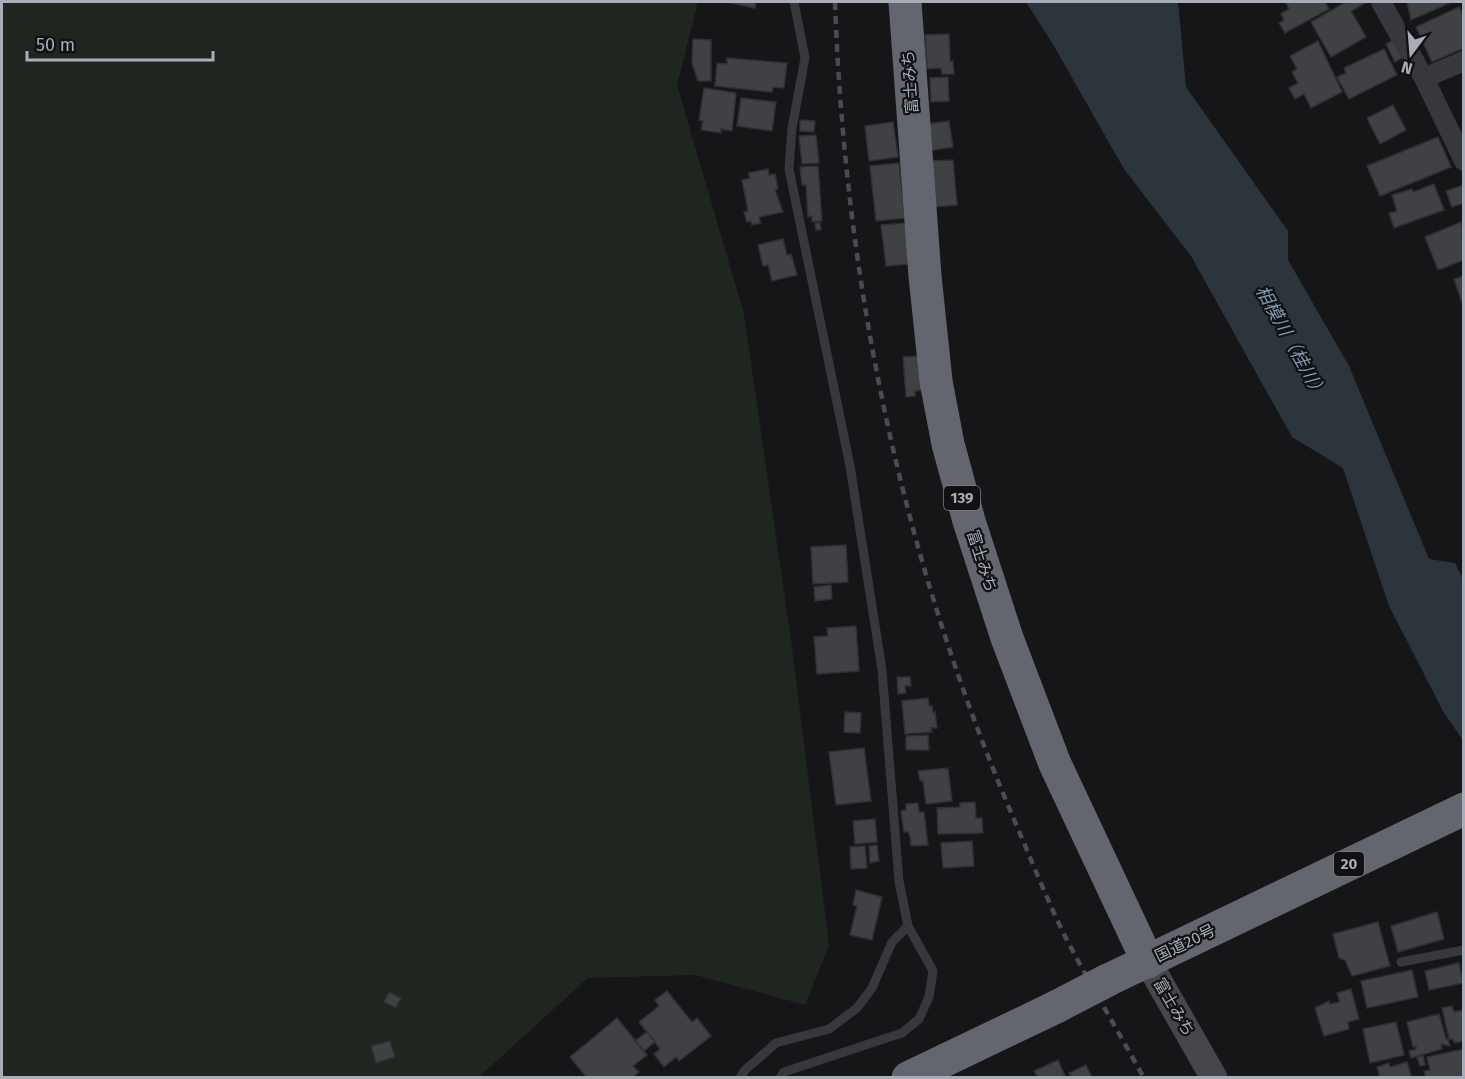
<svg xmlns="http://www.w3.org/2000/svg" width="1465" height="1079" font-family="'Fira Sans','Noto Sans JP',sans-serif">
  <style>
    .green { fill: #1e261f }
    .water { fill: #2c353c }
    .building { fill: #404145; stroke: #303034; stroke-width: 1.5 }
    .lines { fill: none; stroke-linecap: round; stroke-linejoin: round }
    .lane { stroke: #37383d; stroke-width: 9 }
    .street { stroke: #37383d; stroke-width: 20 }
    .secondary { stroke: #45474d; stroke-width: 27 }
    .highway { stroke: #63666e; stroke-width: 33 }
    .rail { stroke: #4a4c52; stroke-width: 4.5; stroke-dasharray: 8 6; stroke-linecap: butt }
    .highway-bridge { stroke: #63666e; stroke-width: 33 }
    .labels { text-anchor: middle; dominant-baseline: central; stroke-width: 4.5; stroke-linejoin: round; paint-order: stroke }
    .shield { fill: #111113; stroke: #7b7e86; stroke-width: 1.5 }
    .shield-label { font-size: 15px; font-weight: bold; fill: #a8adb8 }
    .street-label { font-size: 16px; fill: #a8adb8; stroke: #111113 }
    .water-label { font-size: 18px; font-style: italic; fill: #7f9bb3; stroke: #111113 }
  </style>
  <rect width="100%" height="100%" fill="#161618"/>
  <path class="green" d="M2 2H698L677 85 744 314 792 647 829 945 805 1005 695 975 588 978 481 1075 483 1077 2 1078Z"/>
  <path class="water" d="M1026 2H1178L1186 87 1288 231V260L1349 366 1429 559 1455 563 1463 579V740L1444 713 1389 606 1343 468 1292 437 1191 256 1124 169 1054 46Z"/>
  <g class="building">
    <path d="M727 2H756L755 8Z"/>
    <path d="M1288 2H1325L1329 9 1285 33 1279 23 1284 20 1281 14 1289 9 1286 3Z"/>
    <path d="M1346 2H1367L1351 11 1366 37 1331 57 1311 22Z"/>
    <path d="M1407 2H1452L1411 20Z"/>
    <path d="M1459 7 1464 17V48L1432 62 1416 27Z"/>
    <path d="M949 34 950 62 953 61 954 74H942L941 68 927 69 925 35Z"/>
    <path d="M693 39 711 40V81H698L692 63Z"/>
    <path d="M1393 40 1402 58 1395 62 1386 44Z"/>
    <path d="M1318 41 1342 92 1311 108 1304 94 1295 99 1289 88 1298 83 1292 72 1297 69 1290 56Z"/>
    <path d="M1384 49 1397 75 1349 99 1337 77 1346 73 1344 68Z"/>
    <path d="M727 58 787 63 784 88 773 87 772 92 715 86 717 63 727 64Z"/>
    <path d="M948 77 949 101 931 102 930 78Z"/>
    <path d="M704 88 736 93 732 131 721 129V133L701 130 703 121 699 120Z"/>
    <path d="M741 98 776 102 772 131 737 126Z"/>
    <path d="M1393 105 1406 130 1380 144 1367 118Z"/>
    <path d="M800 120 815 121 814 132 800 131Z"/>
    <path d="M949 121 953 147 929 151 926 124Z"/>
    <path d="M893 122 898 157 869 161 865 126Z"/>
    <path d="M816 135 819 163 802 164 799 136Z"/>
    <path d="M1438 137 1451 167 1380 196 1367 166Z"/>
    <path d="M953 160 957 205 933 207 929 161Z"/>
    <path d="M899 163 905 218 876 221 870 166Z"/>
    <path d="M818 166 822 221 812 222V216L808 217 806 185H802L800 167Z"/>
    <path d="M768 169 769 175 775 174 778 189 775 190 783 212 759 217 761 223 752 225 751 221 747 222 744 212 748 211 742 180 750 178 748 173Z"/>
    <path d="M1434 184 1444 210 1394 228 1389 213 1397 211 1392 195 1412 189 1413 192Z"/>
    <path d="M1464 185V203L1452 207 1446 191Z"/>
    <path d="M1461 222 1464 260 1438 270 1425 237Z"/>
    <path d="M815 223H820L821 230H816Z"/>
    <path d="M906 223 910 264 886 266 881 225Z"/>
    <path d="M783 239 787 255 791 254 797 275 772 281 768 265 763 266 758 245Z"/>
    <path d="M1464 276V306H1463L1454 279Z"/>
    <path d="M919 356 923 390 915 391V396L906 397 903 357Z"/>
    <path d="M846 545 848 582 813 584 811 547Z"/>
    <path d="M831 585 832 599 815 601 814 587Z"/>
    <path d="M856 626 859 671 817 674 814 637 828 636 827 628Z"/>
    <path d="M897 677H910L911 686H905L906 693 898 694Z"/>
    <path d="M928 698 929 706H932L933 713 935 712 937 728H931L932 732 905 734 902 701Z"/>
    <path d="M845 712 861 713 860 733 844 732Z"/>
    <path d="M928 735 929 750H906V736Z"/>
    <path d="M864 748 871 801 836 805 829 752Z"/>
    <path d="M948 768 952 801 926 804 923 781H920L918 771Z"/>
    <path d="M975 802 976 818H982L983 833 938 834 937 808 960 807V803Z"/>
    <path d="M918 803 919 812H924L928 845 911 846 910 836 908 832H904L901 811 906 810V804Z"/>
    <path d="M875 819 877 842 855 844 853 821Z"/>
    <path d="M972 841 974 866 943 868 941 843Z"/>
    <path d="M877 845 879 861 870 863 869 846Z"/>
    <path d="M865 846 867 868 851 869 850 847Z"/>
    <path d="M856 890 882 897 872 940 850 935 857 906 853 905Z"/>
    <path d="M1437 912 1444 939 1398 952 1391 926Z"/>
    <path d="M1378 922 1390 966 1352 976 1345 960 1339 958 1333 934Z"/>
    <path d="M1459 963 1463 983 1429 990 1425 971Z"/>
    <path d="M1412 970 1418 997 1367 1008 1361 981Z"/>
    <path d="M1351 989 1359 1019 1348 1022 1349 1029 1324 1036 1315 1008 1329 1001 1330 1004 1340 1002 1337 993Z"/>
    <path d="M667 991 692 1022 697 1018 711 1036 679 1061 676 1057 664 1067 654 1054 660 1049 639 1022 659 1006 655 1000Z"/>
    <path d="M389 992 401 998 396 1008 384 1002Z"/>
    <path d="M1452 1006 1454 1012 1464 1010V1041L1455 1043 1452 1039H1449L1442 1008Z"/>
    <path d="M1439 1014 1446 1039H1448L1450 1046 1441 1044 1442 1049 1411 1058 1409 1051 1416 1049V1046L1413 1047 1407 1022Z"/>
    <path d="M617 1018 647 1055 633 1066 639 1072 632 1078H587L570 1057Z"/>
    <path d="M1396 1022 1404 1055 1370 1063 1363 1029Z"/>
    <path d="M647 1032 655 1042 644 1051 635 1041Z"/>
    <path d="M390 1041 395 1057 376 1063 371 1046Z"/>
    <path d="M1464 1049V1078H1426L1424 1071 1430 1070 1427 1057Z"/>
    <path d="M1423 1056 1425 1065 1420 1066 1417 1057Z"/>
    <path d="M1058 1060 1066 1078H1033L1037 1076 1034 1071Z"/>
    <path d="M1407 1062 1412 1078H1380L1377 1067 1389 1063 1390 1067Z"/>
    <path d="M1086 1065 1092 1078H1072L1069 1073Z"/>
  </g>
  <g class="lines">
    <g class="lane">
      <path d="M1401 962 1464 950"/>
      <path d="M740 1078 745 1070 776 1043 829 1029 857 1008 872 988 892 942 908 926"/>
      <path d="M780 1078 784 1072 902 1033 919 1019 929 997 933 971 908 926 899 881 882 670 850 466 789 169 792 128 805 58 794 2"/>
    </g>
    <g class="street">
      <path d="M1381 2 1424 78 1464 161"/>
      <path d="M1424 78 1464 61"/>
    </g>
    <path class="secondary" d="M1148 962 1214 1078"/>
    <g class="highway">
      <path d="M905 2 925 276 936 381 948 444 969 521 1007 638 1055 764 1148 962"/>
      <path d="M1108 980 1464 809"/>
      <path d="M908 1078 1056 1007"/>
    </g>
    <path class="rail" d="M835 2C845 286 903 562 1016 824 1033 864 1049 905 1069 944 1093 989 1119 1033 1144 1078"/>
    <path class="highway-bridge" d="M1056 1007 1108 980"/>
  </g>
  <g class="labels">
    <g class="shield">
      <rect x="944" y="486" width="36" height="24" rx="4.5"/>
      <rect x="1334" y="852" width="30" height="24" rx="4.5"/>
    </g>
    <g class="shield-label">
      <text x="962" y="498">139</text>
      <text x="1349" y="864">20</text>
    </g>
    <g class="street-label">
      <text transform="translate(910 82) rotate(-94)">富士みち</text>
      <text transform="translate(982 561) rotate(72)">富士みち</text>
      <text transform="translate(1185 943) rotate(-26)">国道20号</text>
      <text transform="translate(1174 1007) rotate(60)">富士みち</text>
    </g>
    <g class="water-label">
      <text transform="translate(1291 342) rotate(61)">相模川（桂川）</text>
    </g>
  </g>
  <rect width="1465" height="1079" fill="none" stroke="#a8adb8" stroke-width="6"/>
  <g transform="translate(1411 54) rotate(196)" stroke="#111113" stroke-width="4.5" paint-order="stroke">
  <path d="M0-4.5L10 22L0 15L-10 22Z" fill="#a8adb8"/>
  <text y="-9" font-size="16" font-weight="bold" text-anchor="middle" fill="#a8adb8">N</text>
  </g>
  <path d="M27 51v9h186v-9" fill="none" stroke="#a8adb8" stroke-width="3"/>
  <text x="36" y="51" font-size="18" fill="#a8adb8" stroke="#111113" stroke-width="4.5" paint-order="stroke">50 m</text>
</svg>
